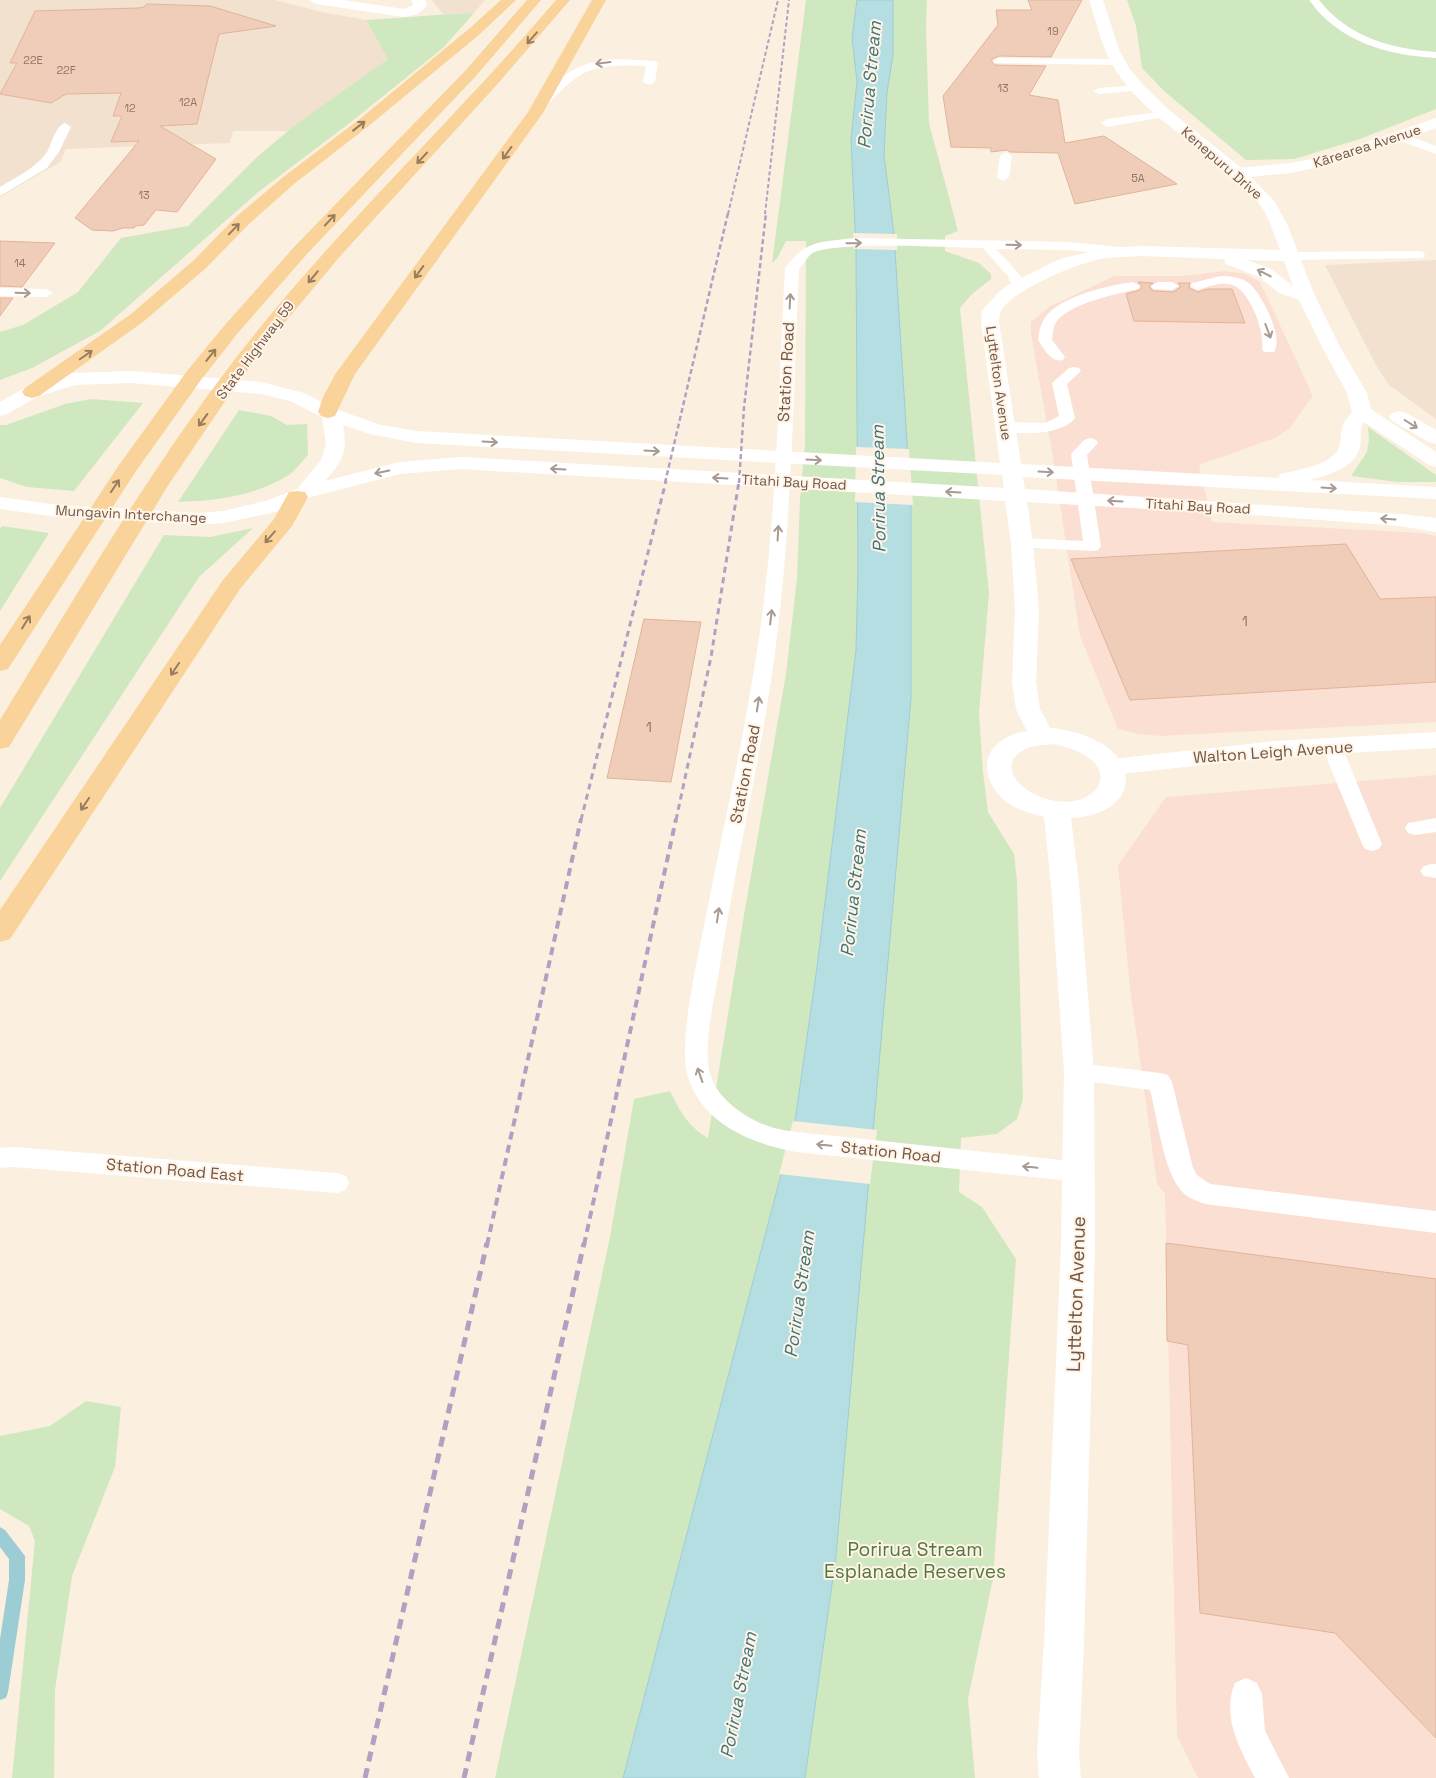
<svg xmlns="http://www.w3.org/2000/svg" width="1436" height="1778" font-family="'Space Grotesk',sans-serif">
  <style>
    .residential { fill: #f2e1ce }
    .commercial { fill: #fbdfd3 }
    .green { fill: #d0e8bf }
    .water { fill: #b5dee3; stroke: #9ccdd5 }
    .pier { fill: #fbf0e0 }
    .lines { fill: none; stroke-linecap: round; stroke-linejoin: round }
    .stream { fill: #9ccdd5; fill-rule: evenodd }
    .building { fill: #f0cdb8; stroke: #e2b399 }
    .service { fill: #fff; fill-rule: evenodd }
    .minor { fill: #fff; fill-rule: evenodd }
    .tertiary { fill: #fff; fill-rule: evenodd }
    .secondary { fill: #fff; fill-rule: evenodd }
    .primary { fill: #f9d399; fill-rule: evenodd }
    .rail-far4 { stroke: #b2a0c3; stroke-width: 2; stroke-dasharray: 4 2.5; stroke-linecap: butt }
    .rail-far3 { stroke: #b2a0c3; stroke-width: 2.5; stroke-dasharray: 5 3; stroke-linecap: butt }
    .rail-far2 { stroke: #b2a0c3; stroke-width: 3; stroke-dasharray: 6 4.5; stroke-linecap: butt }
    .rail-far1 { stroke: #b2a0c3; stroke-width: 4; stroke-dasharray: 8 5.5; stroke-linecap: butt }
    .rail { stroke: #b2a0c3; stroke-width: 5; stroke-dasharray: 10 7; stroke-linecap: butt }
    .oneway { stroke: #997c60 }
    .oneway2 { stroke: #a99a91 }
    .labels { text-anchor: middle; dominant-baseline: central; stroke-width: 4; stroke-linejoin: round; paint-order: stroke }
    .far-number-label { font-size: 11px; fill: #907464 }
    .far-street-label { font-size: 14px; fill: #705648; stroke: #fff4e5 }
    .number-label { font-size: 14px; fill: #907464 }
    .street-label { font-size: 16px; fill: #705648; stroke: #fff4e5 }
    .water-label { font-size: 18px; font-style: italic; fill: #40747d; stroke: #fff4e5 }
    .near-street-label { font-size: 19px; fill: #705648; stroke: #fff4e5 }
    .near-park-label { font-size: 19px; fill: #527741; stroke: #fff4e5 }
  </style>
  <rect width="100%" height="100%" fill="#fbf0e0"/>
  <g class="residential">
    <path d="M0 0H275L322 12 366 20 388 59 290 131H233L230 143 66 149 60 162 0 197Z"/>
    <path d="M432 0H485L474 13 443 14Z"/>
    <path d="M1436 260V419L1388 384 1376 365 1325 265Z"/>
  </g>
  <g class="commercial">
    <path d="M1224 271 1245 274 1260 282 1313 396 1289 429 1275 438 1199 465 1212 522 1423 533 1436 536V722L1160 736 1138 734 1118 729 1080 636 1053 458 1031 334V322L1049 307 1114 276H1183Z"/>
    <path d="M1436 775V1778H1198L1177 1736 1165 1194 1157 1184 1130 988 1118 865 1166 797Z"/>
  </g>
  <g class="green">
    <path d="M806 0H857L852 38 857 81 851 140 856 249 858 570 856 650 817 967 795 1121 623 1778H495L610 1237 634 1099 670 1091C679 1110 689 1128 708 1138L744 915 786 674 797 578 800 499 805 444 806 241H786L778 257 772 263Z"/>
    <path d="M893 0H927L926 29 929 123 958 231 945 236V251L979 263 991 274V279L971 295 960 308 989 593 979 713 983 772 988 812 1014 854 1017 881 1023 1099 1017 1119 997 1134 961 1138 959 1192 982 1207 1016 1259 993 1579 968 1699 975 1778H805L836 1556 911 698V505L894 234 884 155 887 92 893 55Z"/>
    <path d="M1127 0H1436V109L1360 139 1294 159 1246 160 1164 91 1142 68 1136 26Z"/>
    <path d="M474 13 443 48 351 122 257 193 100 331 32 368 0 380V332L23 325 78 292 121 238 188 226 258 156 294 126 388 59 366 20C402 18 438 14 474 13Z"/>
    <path d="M91 399 143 403 74 491 27 487 0 478V425H6L65 404Z"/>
    <path d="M239 410 271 416 287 425 307 424 308 455C302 461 296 470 289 475 255 496 216 501 178 502Z"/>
    <path d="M1368 427 1436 475V482H1398L1351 476 1367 452 1369 440Z"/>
    <path d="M2 526 49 533 0 611V529Z"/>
    <path d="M253 528 199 577 0 881V808L164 535 210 537Z"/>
    <path d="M86 1401 121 1407 115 1467 72 1576 55 1690 54 1778H12L35 1541 29 1526 0 1509V1436L50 1426Z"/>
  </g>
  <path class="water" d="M857 0H893V55L887 92 884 155 894 234 911 505V698L836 1556 805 1778H623L795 1121 817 967 856 650 858 570 856 249 851 140 857 81 852 38Z"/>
  <g class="pier">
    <path d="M853 233 897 234V250L854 249Z"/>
    <path d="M856 447 909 449 913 505 855 502Z"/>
    <path d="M793 1121 877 1130 870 1184 779 1174Z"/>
  </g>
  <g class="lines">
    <path class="stream" d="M0 1527 5 1530 25 1556V1580L8 1692 6 1698 0 1700V1639L9 1580V1559L0 1547Z"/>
  </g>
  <g class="building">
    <path d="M1028 0H1082L1051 57 999 56 992 59V62L995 65 1046 66 1029 95 1058 100 1065 143 1104 136 1177 184 1075 204 1058 153 1010 152 1007 150 991 152V148L951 147 943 96 998 25 996 10H1032Z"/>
    <path d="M147 4 210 6 276 26 219 34 197 124 160 126 216 159 177 212 156 210 144 225 135 226 134 228H123L113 231 92 230 75 218 139 141 111 142 122 116H113L121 93 66 94 51 103 0 94 17 63H10L35 11 138 8 144 7Z"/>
    <path d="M0 241 55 243 22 287 0 286Z"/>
    <path d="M1138 282 1153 283 1149 286 1153 291 1173 292 1181 287 1178 283H1190L1189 288 1198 292 1208 289H1232L1245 323 1134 321 1126 294 1140 290 1142 286Z"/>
    <path d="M0 298H13L0 316Z"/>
    <path d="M1346 544 1380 599 1436 597V682L1130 700 1071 559Z"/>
    <path d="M644 619 701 622 671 782 607 778Z"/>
    <path d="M1166 1243 1436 1279V1738L1335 1633 1200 1613 1188 1345 1167 1341Z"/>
  </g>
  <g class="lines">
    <g class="service">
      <path d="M1309 0H1319C1348 37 1391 49 1436 52V58C1387 55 1339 42 1309 0Z"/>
      <path d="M999 58 1118 59 1124 62 1118 65 995 63 993 61Z"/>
      <path d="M616 59 656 61 658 63 655 82 649 85 643 82 646 66C594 64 581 67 546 107H538L536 105C558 75 579 61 616 59Z"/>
      <path d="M1138 85 1144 88 1142 90 1099 94 1093 91 1099 88Z"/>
      <path d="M1165 111 1169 112 1171 114 1169 116 1107 127 1101 123 1107 119Z"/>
      <path d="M65 123 71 127 59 152 47 168 0 196V187C16 177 36 168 47 152 52 144 55 126 65 123Z"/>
      <path d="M1401 133 1436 146V154L1397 140 1395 137 1397 134Z"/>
      <path d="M1006 152 1012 156 1009 177 1003 181 997 177 1000 156Z"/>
      <path d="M855 238 1067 242 1121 247 1128 251 1121 255 1067 250 996 249C1007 262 1019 270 1026 286L1019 290 1014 289 1007 275 983 248C954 248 830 240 811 254 807 258 803 264 799 269 793 397 792 525 775 652 761 759 735 865 719 971 714 1001 702 1048 711 1077 719 1101 751 1122 774 1128 782 1130 789 1131 797 1132L1079 1162 1088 1165 1091 1172 1088 1179 1079 1182 797 1152C753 1144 703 1125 688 1077 677 1044 699 953 706 916 726 813 750 712 763 608 777 496 779 381 785 268 806 239 823 242 855 238Z"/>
      <path d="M1418 251 1423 252 1425 255 1423 258 1290 260 1283 256 1290 252Z"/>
      <path d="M1221 276C1231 276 1242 277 1250 284 1262 295 1284 337 1274 352H1264L1262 349C1265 332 1250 290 1232 285 1220 281 1208 287 1197 290L1190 286 1192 283Z"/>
      <path d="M1133 282 1140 286 1138 289C1117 294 1071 303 1057 321 1053 326 1053 333 1052 340L1065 357 1063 360C1051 363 1044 349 1038 340 1039 331 1041 322 1047 315 1063 296 1109 285 1133 282Z"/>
      <path d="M1158 282H1172L1179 286 1172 290 1153 289 1151 286Z"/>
      <path d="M0 288 46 289 53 293 46 297 0 296Z"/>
      <path d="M1074 367 1079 368 1081 371 1067 384 1075 418C1062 436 1018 435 1000 430L997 427 1000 424 1005 422 1045 423 1059 416 1052 383 1069 368Z"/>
      <path d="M1090 438 1096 440 1098 443 1087 455 1101 546 1098 550 1092 551 1016 547 1014 543 1016 539 1022 538 1083 541 1071 454 1084 440Z"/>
      <path d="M1332 741 1339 743 1342 747 1382 844 1379 849 1372 851 1365 849 1362 844 1322 747 1325 743Z"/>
      <path d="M1436 818V832L1415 835 1408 833 1405 828 1408 823Z"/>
      <path d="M1431 864H1436V878L1424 876 1420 871 1424 866Z"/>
      <path d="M1079 1063 1160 1073 1168 1075 1172 1082 1193 1168 1197 1175 1210 1184 1436 1211V1233L1205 1204C1196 1201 1184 1196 1179 1188 1163 1166 1157 1117 1150 1090L1071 1079 1067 1072 1071 1065Z"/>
      <path d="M13 1147 337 1173 346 1176 349 1183 346 1190 337 1193 13 1167 0 1168V1148Z"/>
      <path d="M1246 1678 1257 1683 1262 1694 1265 1731 1289 1778H1255C1240 1749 1221 1716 1235 1683Z"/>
    </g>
    <path class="minor" d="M309 0H343L404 9 413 5 411 0H425L427 6 418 14 404 17 316 4Z"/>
    <g class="tertiary">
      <path d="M1436 118V128L1333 164 1291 173 1238 178 1232 176 1230 173 1232 170 1238 168 1291 163 1323 157Z"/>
      <path d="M1436 732V748L1276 757 1111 775 1102 773 1098 767 1102 761 1111 759 1276 741Z"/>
    </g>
    <g class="secondary">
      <path d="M1089 0H1103L1119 50 1129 68 1143 85 1170 111 1244 170 1274 201 1287 224 1315 296 1340 347 1367 393 1371 409 1436 452V467L1429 465 1364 422C1359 430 1362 437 1360 446 1356 468 1328 475 1310 480L1436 487V499L1023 477 1025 489 1400 514 1436 518V532L1400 526 1268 516 1027 502 1033 543 1039 610 1036 682 1040 709 1050 728C1059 728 1068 731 1077 733 1146 753 1140 815 1071 818L1079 884 1094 1072 1095 1246 1084 1642 1079 1754 1081 1778H1039L1037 1754 1044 1642 1061 1246 1064 1072 1051 884 1044 817C1030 813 1013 809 1002 798 973 768 988 737 1027 731L1016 709 1012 682 1015 610 1011 543 1005 501 461 469 400 474 311 497 280 511 223 523 199 525 58 517 0 509V497L58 505 199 513 223 511 265 501 297 489 321 460 326 444 322 417 290 401 261 394 131 383 75 385 39 396 7 414 0 416V402L25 388 73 373 131 371 261 382 304 393 338 410 381 425 416 431 1000 463 981 322 982 311 985 307 1001 290 1013 282 1060 259 1105 248 1141 246 1280 250C1274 234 1269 216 1258 202 1217 153 1152 125 1116 71 1102 49 1097 24 1089 0ZM1141 256 1224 259 1226 264 1259 277 1279 293 1299 300 1322 347 1347 393 1352 412C1337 430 1344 429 1339 447 1334 465 1296 470 1281 474L1278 478 1021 464 999 322C999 319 999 314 1001 311 1013 289 1082 261 1106 258 1118 257 1130 257 1141 256ZM1247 260 1284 261 1293 286 1271 269ZM343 425 370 434 416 443 1002 475 1004 488 461 457 399 462 325 481C343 460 348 452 343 425ZM1054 744C1072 748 1104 758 1100 781 1099 789 1093 793 1086 797 1047 817 980 769 1028 748 1035 745 1046 745 1054 744Z"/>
      <path d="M1399 411 1406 413 1436 430V444L1429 442 1392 421 1389 417 1392 413Z"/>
    </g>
    <g class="primary">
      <path d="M501 0H516L480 34 371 124 294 184 249 224 206 268 143 322 39 396 32 398 25 396 22 392 25 388 131 314 194 260 237 216 282 178 361 118 470 28Z"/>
      <path d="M527 0H541L475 77 307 254 237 334 201 380 136 471 8 669 0 671V645L119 465 187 371 224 326 295 246 465 71Z"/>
      <path d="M556 0H570L494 88 342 254 270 340 234 388 169 484 9 747 0 749V720C81 588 160 451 258 330 351 215 460 113 556 0Z"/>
      <path d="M592 0H606L543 113 355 374 335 416 328 418 321 416 318 412 323 397 336 373 528 112Z"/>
      <path d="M297 491 305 492 308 497 292 526 240 589 10 939 0 942V910L223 580 274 519 289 492Z"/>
    </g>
    <g class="rail-far4">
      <path d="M728 214 778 0"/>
      <path d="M765 214 789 0"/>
    </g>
    <g class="rail-far3">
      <path d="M665 483 728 213"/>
      <path d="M739 483 744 408 766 213"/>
    </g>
    <g class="rail-far2">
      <path d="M581 820 666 481"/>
      <path d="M676 820 711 657 739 481"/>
    </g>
    <g class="rail-far1">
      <path d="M487 1245 581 819"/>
      <path d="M584 1245 676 819"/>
    </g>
    <g class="rail">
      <path d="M365 1778 487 1243"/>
      <path d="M464 1778 584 1243"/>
    </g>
  </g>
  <defs><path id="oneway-shaft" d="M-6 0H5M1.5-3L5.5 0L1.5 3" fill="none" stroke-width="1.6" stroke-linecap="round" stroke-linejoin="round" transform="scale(1.25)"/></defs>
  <g class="oneway">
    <use href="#oneway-shaft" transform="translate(532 38) rotate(131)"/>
    <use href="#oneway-shaft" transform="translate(359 126) rotate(-38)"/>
    <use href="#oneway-shaft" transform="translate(507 153) rotate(126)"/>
    <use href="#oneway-shaft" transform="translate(422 158) rotate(133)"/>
    <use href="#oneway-shaft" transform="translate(330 220) rotate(-47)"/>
    <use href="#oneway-shaft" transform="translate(234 229) rotate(-46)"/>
    <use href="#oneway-shaft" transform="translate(419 272) rotate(126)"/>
    <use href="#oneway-shaft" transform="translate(313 277) rotate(130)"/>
    <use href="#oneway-shaft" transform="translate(86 355) rotate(-35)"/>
    <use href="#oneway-shaft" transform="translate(211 355) rotate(-51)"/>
    <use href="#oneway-shaft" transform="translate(203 420) rotate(126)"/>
    <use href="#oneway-shaft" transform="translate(115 486) rotate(-56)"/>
    <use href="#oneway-shaft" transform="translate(270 537) rotate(131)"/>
    <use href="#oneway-shaft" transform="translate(26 622) rotate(-58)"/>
    <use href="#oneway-shaft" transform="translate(175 669) rotate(124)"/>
    <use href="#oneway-shaft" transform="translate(85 804) rotate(124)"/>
  </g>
  <g class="oneway2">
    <use href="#oneway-shaft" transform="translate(603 63) rotate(173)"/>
    <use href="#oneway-shaft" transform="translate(854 243) rotate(-1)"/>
    <use href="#oneway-shaft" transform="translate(1014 245) rotate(1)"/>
    <use href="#oneway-shaft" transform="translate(1264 273) rotate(-153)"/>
    <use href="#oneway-shaft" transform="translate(23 293) rotate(2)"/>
    <use href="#oneway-shaft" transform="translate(790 301) rotate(-87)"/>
    <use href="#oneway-shaft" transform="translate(1268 331) rotate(69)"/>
    <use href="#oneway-shaft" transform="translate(1411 424) rotate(32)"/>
    <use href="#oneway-shaft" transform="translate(490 442) rotate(3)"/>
    <use href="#oneway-shaft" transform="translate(652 451) rotate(3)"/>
    <use href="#oneway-shaft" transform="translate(814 460) rotate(3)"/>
    <use href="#oneway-shaft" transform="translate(558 469) rotate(-177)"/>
    <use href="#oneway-shaft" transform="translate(382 472) rotate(168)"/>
    <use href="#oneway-shaft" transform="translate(1046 472) rotate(3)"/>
    <use href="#oneway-shaft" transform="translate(720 478) rotate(-177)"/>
    <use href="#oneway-shaft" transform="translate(1329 488) rotate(4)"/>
    <use href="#oneway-shaft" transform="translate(953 492) rotate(-177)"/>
    <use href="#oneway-shaft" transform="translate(1115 501) rotate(-177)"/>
    <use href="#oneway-shaft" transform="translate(1388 519) rotate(-176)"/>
    <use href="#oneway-shaft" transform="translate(778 533) rotate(-87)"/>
    <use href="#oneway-shaft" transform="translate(771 617) rotate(-83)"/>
    <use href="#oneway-shaft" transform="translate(758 704) rotate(-81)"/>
    <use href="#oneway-shaft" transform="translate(718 915) rotate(-81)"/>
    <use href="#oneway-shaft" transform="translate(700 1075) rotate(-109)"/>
    <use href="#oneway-shaft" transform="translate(824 1145) rotate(-174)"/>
    <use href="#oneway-shaft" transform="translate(1030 1167) rotate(-174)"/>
  </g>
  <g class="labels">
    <g class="far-number-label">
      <text x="1053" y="31">19</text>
      <text x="33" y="60">22E</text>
      <text x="66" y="70">22F</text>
      <text x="1003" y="88">13</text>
      <text x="188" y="102">12A</text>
      <text x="130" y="108">12</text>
      <text x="1138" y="178">5A</text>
      <text x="144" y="195">13</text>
      <text x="20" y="263">14</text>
    </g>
    <g class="far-street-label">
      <text transform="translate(1367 146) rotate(-18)">Kārearea Avenue</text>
      <text transform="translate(1222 163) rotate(41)">Kenepuru Drive</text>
      <text transform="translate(255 350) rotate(-53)">State Highway 59</text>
      <text transform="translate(999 383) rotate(82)">Lyttelton Avenue</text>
      <text transform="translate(794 482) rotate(3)">Titahi Bay Road</text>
      <text transform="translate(1198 506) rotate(3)">Titahi Bay Road</text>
      <text transform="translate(131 514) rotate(3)">Mungavin Interchange</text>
    </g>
    <g class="number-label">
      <text x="1245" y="621">1</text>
      <text x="649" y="727">1</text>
    </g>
    <g class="street-label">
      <text transform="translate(786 372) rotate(-87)">Station Road</text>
      <text transform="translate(1273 752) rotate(-4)">Walton Leigh Avenue</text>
      <text transform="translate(745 774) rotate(-79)">Station Road</text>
      <text transform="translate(891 1152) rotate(6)">Station Road</text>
      <text transform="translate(175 1170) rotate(5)">Station Road East</text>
    </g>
    <g class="water-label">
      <text transform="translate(869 85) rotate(-85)">Porirua Stream</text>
      <text transform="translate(878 489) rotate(-91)">Porirua Stream</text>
      <text transform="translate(853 893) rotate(-84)">Porirua Stream</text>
      <text transform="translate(799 1294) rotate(-82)">Porirua Stream</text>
      <text transform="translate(738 1695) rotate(-79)">Porirua Stream</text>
    </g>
    <g class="near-street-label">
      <text transform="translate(1076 1294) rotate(-88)">Lyttelton Avenue</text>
    </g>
    <g class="near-park-label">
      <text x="915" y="1549">Porirua Stream<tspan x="915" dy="22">Esplanade Reserves</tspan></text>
    </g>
  </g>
</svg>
